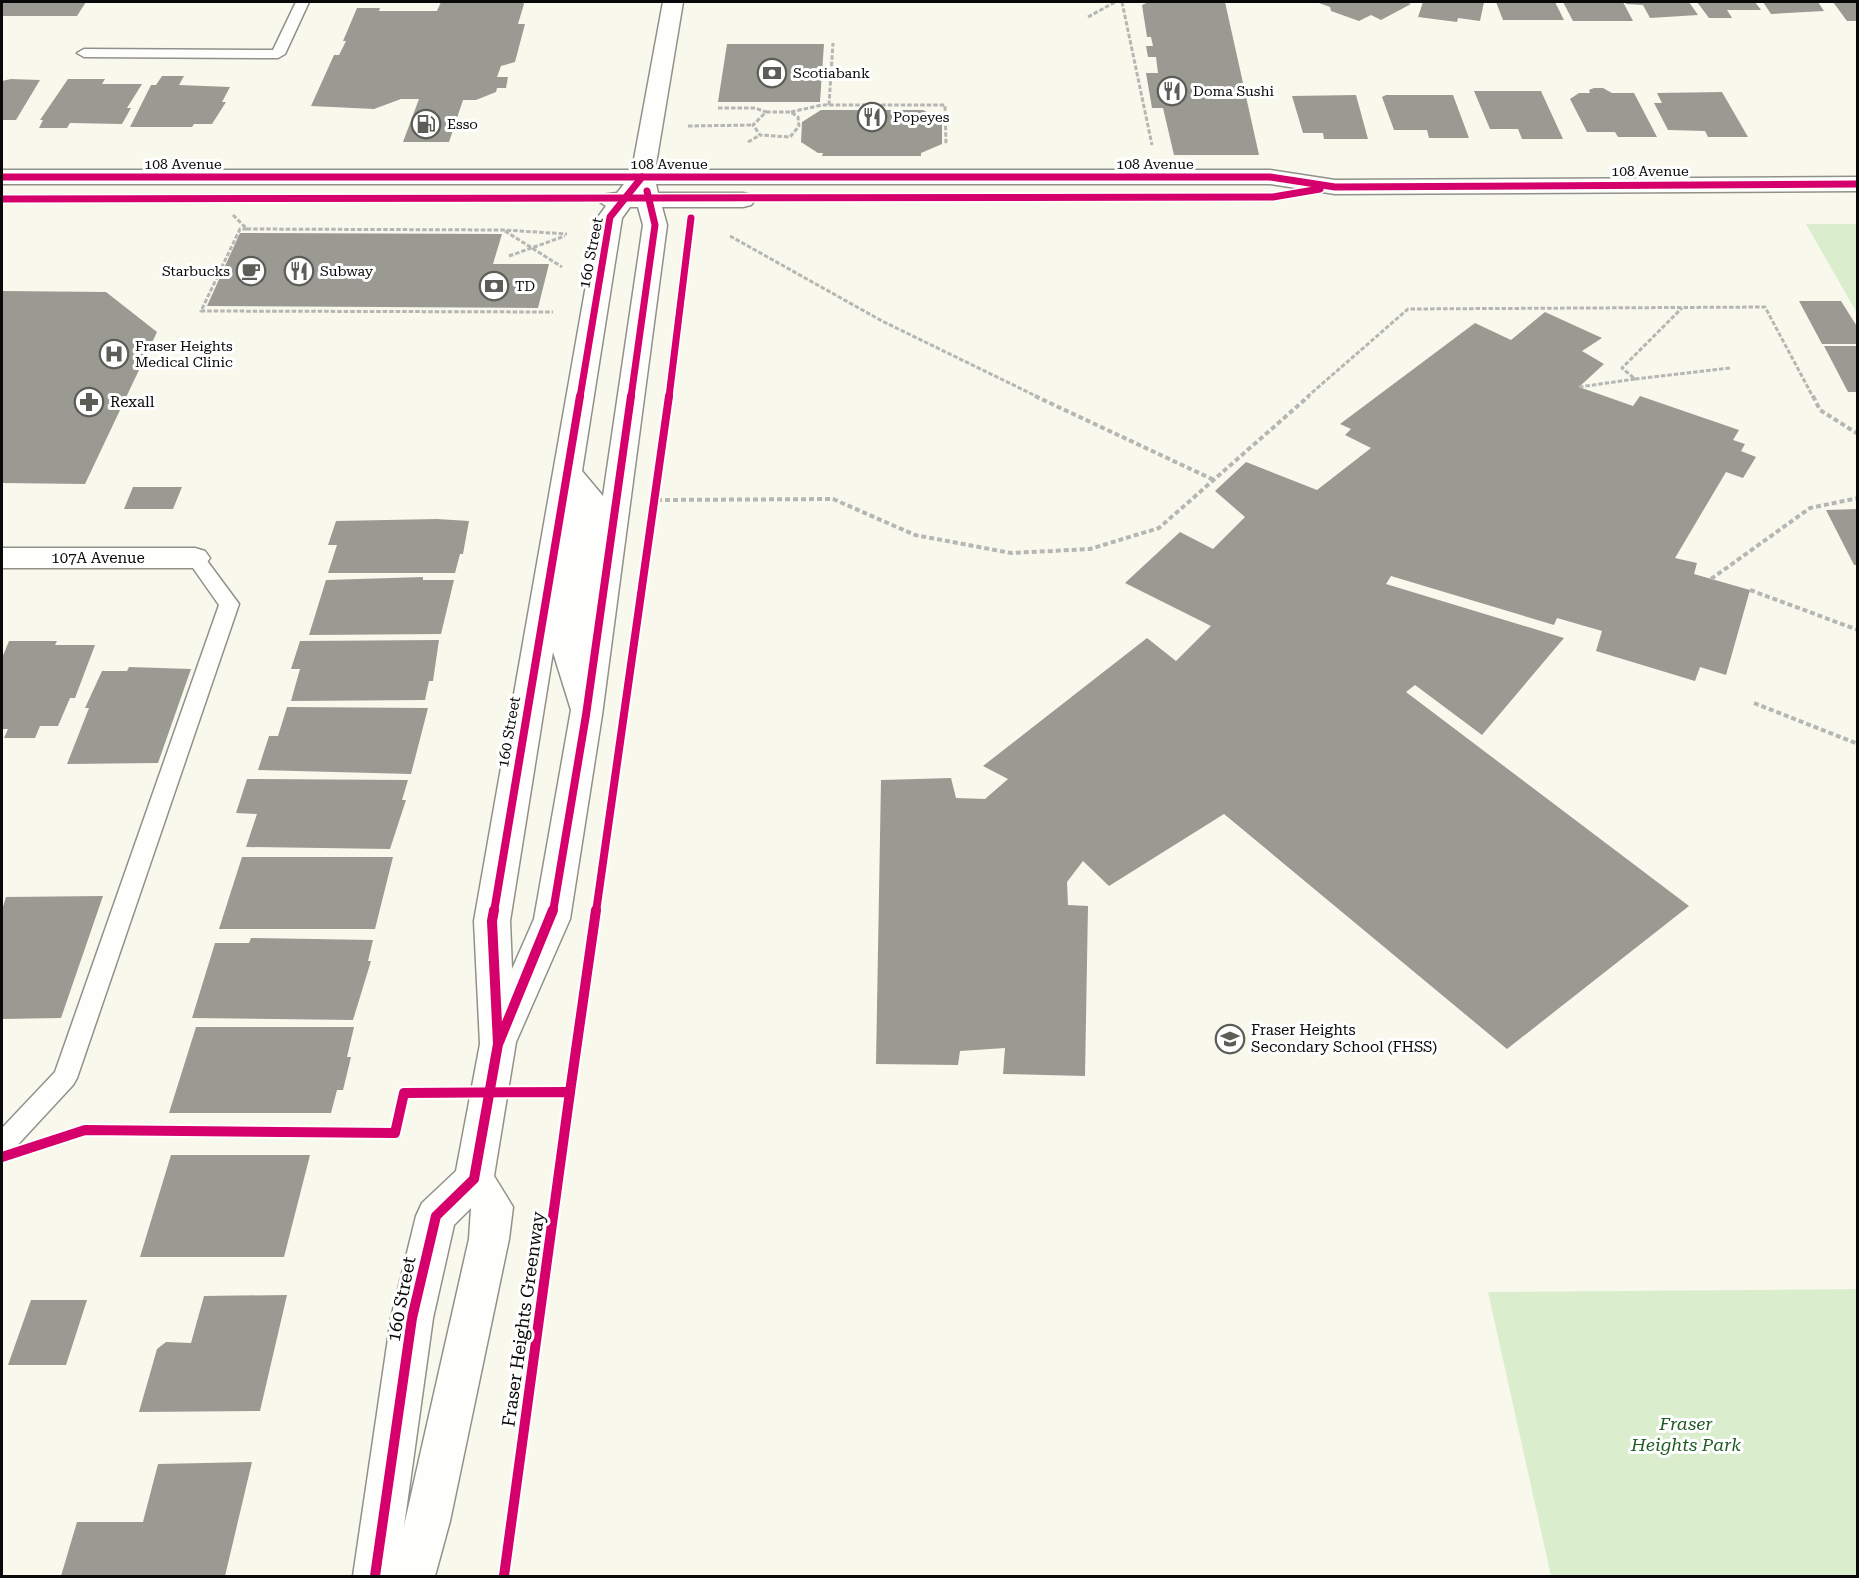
<svg xmlns="http://www.w3.org/2000/svg" width="1859" height="1578" font-family="'Roboto Serif',serif">
  <style>
    .green { fill: #daeecd }
    .building { fill: #9a9a93 }
    .lines { fill: none; stroke-linecap: round; stroke-linejoin: round }
    .service-casing { stroke: #91918b; stroke-width: 3 }
    .minor-casing { stroke: #91918b; stroke-width: 3 }
    .tertiary-casing { stroke: #91918b; stroke-width: 3 }
    .path-far1 { stroke: #b6b6b4; stroke-width: 3; stroke-dasharray: 4.5 2; stroke-linecap: butt }
    .path { stroke: #b6b6b4; stroke-width: 4; stroke-dasharray: 5 3; stroke-linecap: butt }
    .service { fill: #fefefc; fill-rule: evenodd }
    .minor { fill: #fefefc; fill-rule: evenodd }
    .tertiary { fill: #fefefc; fill-rule: evenodd }
    .cycleway-far2-casing { stroke: #fff; stroke-width: 10 }
    .cycleway-far1-casing { stroke: #fff; stroke-width: 12 }
    .cycleway-casing { stroke: #fff; stroke-width: 14 }
    .cycleway-far2 { stroke: #d6006c; stroke-width: 7 }
    .cycleway-far1 { stroke: #d6006c; stroke-width: 8 }
    .cycleway { stroke: #d6006c; stroke-width: 10 }
    .labels { text-anchor: middle; dominant-baseline: central; stroke-width: 6; stroke-linejoin: round; paint-order: stroke }
    .far-poi-label { font-size: 14px; fill: #090909; stroke: #fff; text-anchor: start }
    .far-street-label { font-size: 14px; fill: #090909; stroke: #fff }
    .street-label { font-size: 15px; fill: #090909; stroke: #fff }
    .poi-label { font-size: 15px; fill: #090909; stroke: #fff; text-anchor: start }
    .near-street-label { font-size: 18px; fill: #090909; stroke: #fff }
    .near-park-label { font-size: 18px; font-style: italic; fill: #1f5c23; stroke: #fff }
  </style>
  <rect width="100%" height="100%" fill="#f8f9ec"/>
  <g class="green">
    <path d="M1806 224H1857V313L1853 306Z"/>
    <path d="M1857 1289V1576H1551L1488 1292Z"/>
  </g>
  <g class="building">
    <path d="M2 2H86L77 16H2Z"/>
    <path d="M441 2H522L524 4 518 24H525L515 62 501 66 497 77H508L506 88H497L496 92 476 100H463L449 142H403L419 99H401L374 109 311 106 334 55H339L346 41H343L357 8H380L379 11H437Z"/>
    <path d="M1149 2H1225L1259 155H1174L1163 108H1152L1146 73H1158L1156 57H1148L1146 46H1153L1151 37H1147L1142 5Z"/>
    <path d="M1322 2H1405L1411 4 1381 20 1371 15 1359 21 1331 11 1330 7 1319 3Z"/>
    <path d="M1423 2H1484L1480 21 1458 18 1457 22 1418 17Z"/>
    <path d="M1496 2H1555L1564 20H1503Z"/>
    <path d="M1563 2H1623L1633 21H1573Z"/>
    <path d="M1625 2H1689L1698 15 1650 18 1643 5 1626 4Z"/>
    <path d="M1697 2H1755L1761 10H1727L1732 18H1709Z"/>
    <path d="M1763 2H1818L1824 11 1771 14Z"/>
    <path d="M1833 2H1858V21H1847Z"/>
    <path d="M727 44H824L820 102H718Z"/>
    <path d="M162 76H184L179 85 230 87 222 102H226L212 124H194L192 127H130L151 85H156Z"/>
    <path d="M11 79 40 80 16 120H2V81Z"/>
    <path d="M68 79H105L102 84H142L127 108H131L122 124 70 123 67 128H39L43 120H40Z"/>
    <path d="M1594 88H1603L1612 93H1634L1657 137H1618L1615 132H1587L1570 99 1579 93H1590L1589 90Z"/>
    <path d="M1474 91H1541L1563 139H1522L1518 129H1490Z"/>
    <path d="M1722 92 1748 137H1708L1705 131 1668 130 1654 103H1662L1657 93Z"/>
    <path d="M1356 95 1368 139H1324L1323 133H1303L1292 96Z"/>
    <path d="M1386 95H1453L1469 138H1429L1427 130H1394L1382 97Z"/>
    <path d="M821 110H923L942 120V144L921 153V156H822L823 153H818L801 142 802 122Z"/>
    <path d="M240 233 502 234 493 264H549L538 308 207 306Z"/>
    <path d="M2 291 106 292 157 332 85 484 2 483Z"/>
    <path d="M1799 301H1841L1858 328V344H1822Z"/>
    <path d="M1545 312 1602 338 1582 351 1604 364 1579 387 1633 406 1640 396 1739 430 1733 440 1745 444 1741 451 1756 457 1743 478 1726 472 1675 558 1697 563 1694 574 1750 590 1726 675 1700 667 1695 681 1596 651 1602 631 1557 618 1554 625 1391 576 1386 584 1564 638 1482 735 1415 685 1406 692 1689 906 1507 1049 1224 814 1109 886 1083 861 1067 882 1068 905 1088 906 1085 1076 1003 1074 1005 1048 960 1051 958 1065 876 1064 881 780 951 778 956 798 985 799 1008 779 983 766 1147 638 1176 661 1211 626 1125 583 1180 532 1213 549 1245 517 1215 491 1246 462 1317 490 1371 448 1345 435 1351 429 1340 424 1475 323 1511 340Z"/>
    <path d="M1824 346H1858V392H1848Z"/>
    <path d="M133 487H182L173 509H124Z"/>
    <path d="M1858 509V565H1854L1826 510Z"/>
    <path d="M437 519 469 521 463 554H460L455 573H328L337 545H328L336 521Z"/>
    <path d="M423 577V580H454L441 634 309 635 326 580Z"/>
    <path d="M439 640 433 681H429L425 700 291 701 300 669H291L300 641Z"/>
    <path d="M9 641H57L55 645H95L75 698H70L58 726H40L35 738H4L8 729H2V658Z"/>
    <path d="M129 667 191 669 158 763 67 764 89 708H85L102 671H127Z"/>
    <path d="M287 707 428 708 411 774 258 770 269 736H278Z"/>
    <path d="M247 779 408 780 402 800H406L390 849 246 847 257 814 236 813Z"/>
    <path d="M242 857H393L375 929H219Z"/>
    <path d="M103 896 61 1018 2 1019V910L6 897Z"/>
    <path d="M251 938 373 940 368 961H371L353 1020 192 1018 215 943H249Z"/>
    <path d="M196 1027H354L347 1057H351L343 1090H337L331 1113H169Z"/>
    <path d="M171 1155H310L284 1257H140Z"/>
    <path d="M287 1295 260 1411 139 1412 157 1349 166 1342 191 1343 204 1296Z"/>
    <path d="M31 1300H87L66 1365H8Z"/>
    <path d="M252 1462 225 1576H61L77 1522H143L158 1464Z"/>
  </g>
  <g class="lines">
    <g class="service-casing">
      <g id="service">
        <path d="M296 2H309L285 54 278 58 84 57 77 53 84 49 273 50Z"/>
        <path d="M195 552 202 554 239 604 77 1078 73 1085 11 1152 2 1155V1128L55 1072 219 605 186 558 188 554Z"/>
      </g>
    </g>
    <g class="minor-casing">
      <path id="minor" d="M2 548H195L205 551 210 558 205 565 195 568H2Z"/>
    </g>
    <g class="tertiary-casing">
      <path id="tertiary" d="M663 2H683L655 170H1270L1335 180 1858 177V191L1335 194 1270 184H656L658 193H743L751 195 755 200 751 205 743 207H662L667 225 602 715 570 919 516 1042 494 1176 513 1207 509 1239 450 1521 435 1576H353L391 1318 416 1216 422 1203 456 1171 480 1044 474 921 598 217 606 206 597 200 601 195 617 193 624 184H2V170H632ZM630 207H638L643 225 603 496 582 471 622 218ZM553 652 571 710 534 919 512 969 510 921ZM471 1208 469 1239 404 1526 433 1318 454 1225Z"/>
    </g>
    <g class="path-far1">
      <path d="M1122 2 1152 145"/>
      <path d="M1088 17 1115 2"/>
      <path d="M829 105 833 43"/>
      <path d="M718 108H755L766 112"/>
      <path d="M766 112H791L798 117 799 126 790 137 760 135 753 125Z"/>
      <path d="M791 112 822 105H945L946 144"/>
      <path d="M688 126 753 125"/>
      <path d="M748 142 760 135"/>
      <path d="M233 215 247 229 504 230 567 234"/>
      <path d="M247 229H240L201 311 553 312"/>
      <path d="M505 231 562 267"/>
      <path d="M730 236 882 321 1038 397"/>
      <path d="M509 256 565 236"/>
      <path d="M1635 379 1730 368"/>
      <path d="M1579 387 1635 379 1622 368 1682 308"/>
      <path d="M1307 397 1408 309 1765 307 1813 397"/>
    </g>
    <g class="path">
      <path d="M1035 396 1214 480"/>
      <path d="M1813 396 1820 410 1858 434"/>
      <path d="M657 500 833 499 915 535 1011 553 1090 549 1159 528 1309 396"/>
      <path d="M1711 579 1810 508 1858 498"/>
      <path d="M1750 590 1858 630"/>
      <path d="M1754 703 1858 744"/>
    </g>
    <use href="#service" class="service"/>
    <use href="#minor" class="minor"/>
    <use href="#tertiary" class="tertiary"/>
    <g class="cycleway-far2-casing">
      <g id="cycleway-far2">
        <path d="M2 177H1270L1335 187 1858 184"/>
        <path d="M2 199 1273 197 1320 189"/>
        <path d="M580 397 610 217 642 177"/>
        <path d="M631 397 655 225 647 191"/>
        <path d="M669 397 691 218"/>
      </g>
    </g>
    <g class="cycleway-far1-casing">
      <g id="cycleway-far1">
        <path d="M494 912 580 396"/>
        <path d="M553 912 586 715 631 396"/>
        <path d="M596 912 669 396"/>
      </g>
    </g>
    <g class="cycleway-casing">
      <g id="cycleway">
        <path d="M499 1042 553 910"/>
        <path d="M570 1092 596 910"/>
        <path d="M2 1157 85 1130 395 1133 404 1093 570 1092 504 1576"/>
        <path d="M375 1576 412 1318 436 1216 474 1179 498 1044 492 921 494 910"/>
      </g>
    </g>
    <use href="#cycleway-far2" class="cycleway-far2"/>
    <use href="#cycleway-far1" class="cycleway-far1"/>
    <use href="#cycleway" class="cycleway"/>
  </g>
  <defs>
    <g id="bank-ring" transform="scale(1.5)"><circle r="9.5" fill="#fff" stroke="#5d5d58" stroke-width="1.5"/><path d="M-6-4H6V4H-6ZM0-2.3a2.3 2.3 0 1 0 0 4.6a2.3 2.3 0 1 0 0-4.6Z" fill="#5d5d58"/></g>
    <g id="restaurant-ring" transform="scale(1.5)"><circle r="9.5" fill="#fff" stroke="#5d5d58" stroke-width="1.5"/><path d="M-5-6h1v4h1v-4h1v4h1v-4h1v5L-1.5 .5V6h-2V.5L-5-1ZM5-6V6H3V1.5H1.5Q1.5-4 5-6Z" fill="#5d5d58"/></g>
    <g id="fuel-ring" transform="scale(1.5)"><circle r="9.5" fill="#fff" stroke="#5d5d58" stroke-width="1.5"/><path d="M-5.5-6h7V0h2V4h1.3V-2.5L3-4.5l.8-.8L6-3V5H2.5V1h-1V6h-7ZM-4.2-4.7v3.2H.2V-4.7Z" fill="#5d5d58"/></g>
    <g id="cafe-ring" transform="scale(1.5)"><circle r="9.5" fill="#fff" stroke="#5d5d58" stroke-width="1.5"/><path d="M-5.5-4.5H6V0H3Q3 3.5 0 3.5H-2.5Q-5.5 3.5-5.5 0ZM3-3.2v2h1.7v-2ZM-6 4.5H4V6H-6Z" fill="#5d5d58"/></g>
    <g id="hospital-ring" transform="scale(1.5)"><circle r="9.5" fill="#fff" stroke="#5d5d58" stroke-width="1.5"/><path d="M-5-5h3v3.5h4V-5h3V5h-3V1.5h-4V5h-3Z" fill="#5d5d58"/></g>
    <g id="pharmacy-ring" transform="scale(1.5)"><circle r="9.5" fill="#fff" stroke="#5d5d58" stroke-width="1.5"/><path d="M-2-6h4v4h4v4h-4v4h-4v-4h-4v-4h4Z" fill="#5d5d58"/></g>
    <g id="school-ring" transform="scale(1.5)"><circle r="9.5" fill="#fff" stroke="#5d5d58" stroke-width="1.5"/><path d="M0-5L7-2L0 1L-7-2ZM-4 1L0 2.5L4 1V4Q0 6-4 4Z" fill="#5d5d58"/></g>
  </defs>
  <g fill-rule="evenodd">
    <use href="#bank-ring" x="772" y="73"/>
    <use href="#restaurant-ring" x="1172" y="91"/>
    <use href="#restaurant-ring" x="872" y="117"/>
    <use href="#fuel-ring" x="426" y="124"/>
    <use href="#cafe-ring" x="251" y="271"/>
    <use href="#restaurant-ring" x="299" y="271"/>
    <use href="#bank-ring" x="494" y="286"/>
    <use href="#hospital-ring" x="114" y="354"/>
    <use href="#pharmacy-ring" x="89" y="402"/>
    <use href="#school-ring" x="1230" y="1039"/>
  </g>
  <g class="labels">
    <g class="far-poi-label">
      <text x="793" y="73">Scotiabank</text>
      <text x="1193" y="91">Doma Sushi</text>
      <text x="893" y="117">Popeyes</text>
      <text x="447" y="124">Esso</text>
      <text x="230" y="271" text-anchor="end">Starbucks</text>
      <text x="320" y="271">Subway</text>
      <text x="515" y="286">TD</text>
      <text x="135" y="346">Fraser Heights<tspan x="135" dy="16">Medical Clinic</tspan></text>
    </g>
    <g class="far-street-label">
      <text x="183" y="164">108 Avenue</text>
      <text x="669" y="164">108 Avenue</text>
      <text x="1155" y="164">108 Avenue</text>
      <text x="1650" y="171">108 Avenue</text>
    </g>
    <g class="street-label">
      <text transform="translate(591 253) rotate(-79)">160 Street</text>
      <text x="98" y="558">107A Avenue</text>
      <text transform="translate(509 732) rotate(-80)">160 Street</text>
    </g>
    <g class="poi-label">
      <text x="110" y="402">Rexall</text>
      <text x="1251" y="1030">Fraser Heights<tspan x="1251" dy="17">Secondary School (FHSS)</tspan></text>
    </g>
    <g class="near-street-label">
      <text transform="translate(401 1299) rotate(-79)">160 Street</text>
      <text transform="translate(523 1319) rotate(-82)">Fraser Heights Greenway</text>
    </g>
    <g class="near-park-label">
      <text x="1686" y="1423">Fraser<tspan x="1686" dy="21">Heights Park</tspan></text>
    </g>
  </g>
  <rect width="1859" height="1578" fill="none" stroke="#090909" stroke-width="6"/>
</svg>
